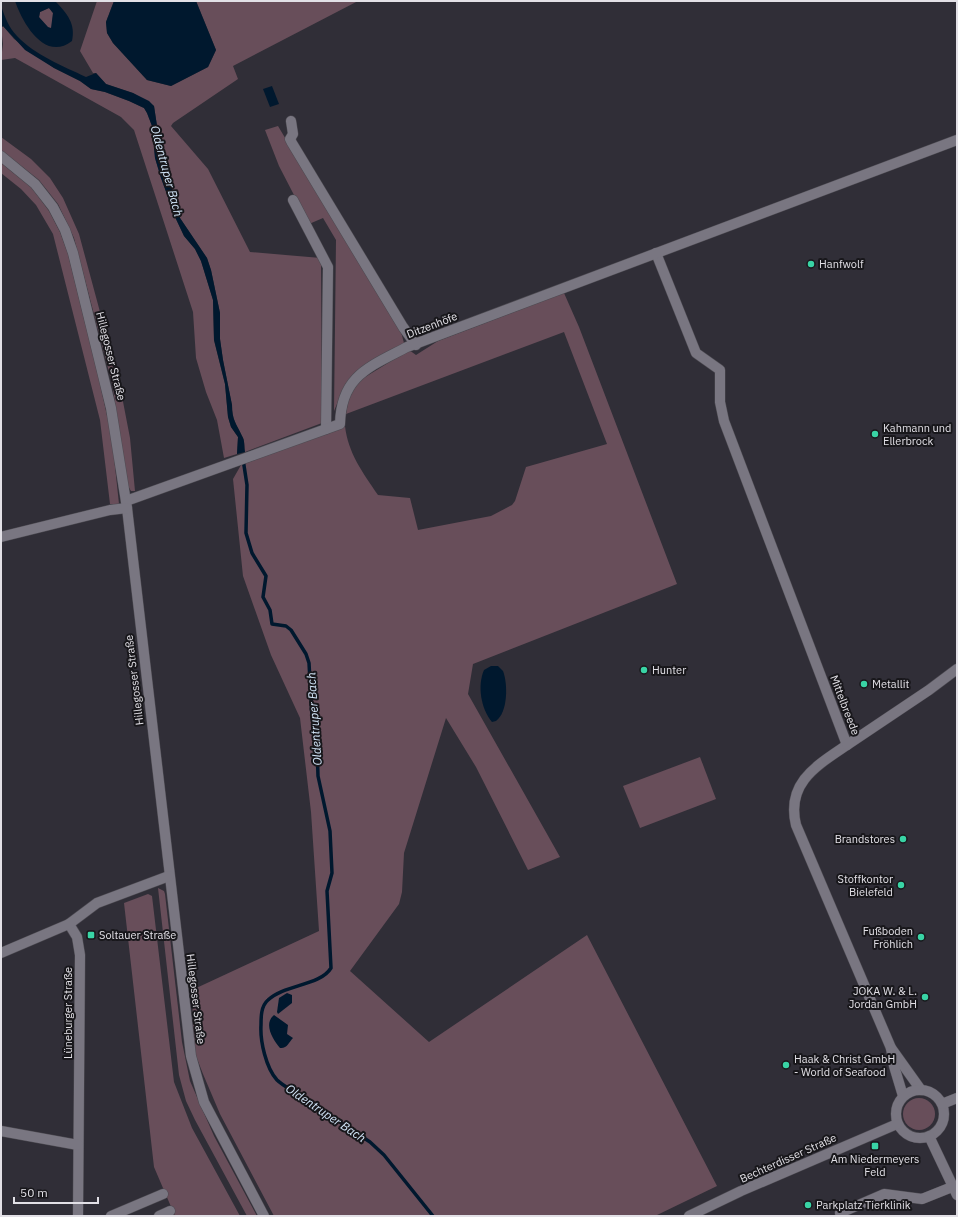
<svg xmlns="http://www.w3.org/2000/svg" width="958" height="1217" font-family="'IBM Plex Sans',sans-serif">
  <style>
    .green { fill: #684e5a }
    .water { fill: #00182e; fill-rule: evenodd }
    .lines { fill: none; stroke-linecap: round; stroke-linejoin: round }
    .stream { stroke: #00182e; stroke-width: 3.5 }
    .minor-casing { stroke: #4d4b52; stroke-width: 11 }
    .minor { stroke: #797681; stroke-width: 10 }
    .poi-dot { fill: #39d4a5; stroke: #18171b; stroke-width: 1.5 }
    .labels { text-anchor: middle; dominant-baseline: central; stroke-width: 4; stroke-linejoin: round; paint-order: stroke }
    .poi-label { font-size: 11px; fill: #e2e0e6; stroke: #18171b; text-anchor: start }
    .street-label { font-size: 11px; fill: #e2e0e6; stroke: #18171b }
    .water-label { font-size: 12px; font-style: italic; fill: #d3e7fa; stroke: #18171b }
  </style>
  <rect width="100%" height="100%" fill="#302e37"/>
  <g class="green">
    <path d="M97 1H114L106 22 107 33 113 43 147 80 171 86 208 67 216 50 196 1H358L233 66 238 79 173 123 171 126 208 169 250 252 321 258 322 423 245 452C244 447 245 440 242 436 236 423 232 420 232 405L223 360 220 339V313L211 270 207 258 180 218 159 139 154 106 133 93 106 84 96 73H93L80 51Z"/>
    <path d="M49 8 53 13 52 28H48L39 18 40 12Z"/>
    <path d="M3 26 14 39 54 68 80 81 91 89 105 92 129 101 144 108 147 113 152 126 155 158 161 178 176 219 184 236 195 249 201 261 213 300 214 340 225 384 228 417 231 427 238 437 237 454 224 458 217 420 206 392 196 358 193 312 134 130 121 117 15 58 1 60 3 44 1 28Z"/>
    <path d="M278 126 401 332 404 343 356 372 345 385 334 411 336 240 323 218 309 224 279 166 265 130Z"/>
    <path d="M1 137 31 159 50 178 63 198 79 234 120 386 130 438 135 491H131L128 486 112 383 74 238 58 204 39 180 1 150Z"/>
    <path d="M1 163 32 188 49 211 60 232 68 254 100 384 112 438 119 504H110L100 420 53 234 36 205 21 189 1 173Z"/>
    <path d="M564 293 579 327 677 584 473 664 468 694 560 857 528 870 476 767 446 718 404 853 402 892 399 904 350 971 429 1042 587 935 717 1186 655 1216H274L220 1114 203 1074 194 1051 192 990 319 931 311 812 300 718 271 655 243 576 233 479 241 465 345 426C348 453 363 473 378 495L410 498 418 530 491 516 512 505 515 501 526 467 607 444 564 332 346 414 350 391 362 379 409 350 416 355 438 341Z"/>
    <path d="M700 757 716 799 640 828 623 786Z"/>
    <path d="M158 888 164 891 165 894 182 1042 190 1081 214 1136 257 1216H247L195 1120 186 1101 179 1075Z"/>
    <path d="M148 894 152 896 174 1082 192 1128 240 1216H175L154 1167 124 903Z"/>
    <circle cx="919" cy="1114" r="16"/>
  </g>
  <g class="water">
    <path d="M15 1H55C67 13 76 24 72 41 45 62 23 24 15 1ZM49 8 53 13 51 28 48 27 39 17 40 12Z"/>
    <path d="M114 1H196L216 50 208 67 171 86 147 80 113 43 107 33 106 22Z"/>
    <path d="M1 6C5 17 9 28 17 36 35 55 63 66 86 77L96 73 106 84 133 93 149 101 154 106 159 139 180 218 207 258 211 270 220 313V339L223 360 232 405C232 420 236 423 242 436 245 440 244 447 245 452L237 454 238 437 231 427 228 417 225 384 214 340 213 300 201 261 195 249 184 236 176 219 161 178 155 158 152 126 147 113 144 108 129 101 105 92 91 89 80 81 54 68 25 50 3 26 1 28Z"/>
    <path d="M272 86 279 104 270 107 263 89Z"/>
    <path d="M491 666H498L503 671C508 684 508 712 496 721L492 722C481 709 477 686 484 670Z"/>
    <path d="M287 993 292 995V1003L278 1014 277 1012 279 998Z"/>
    <path d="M274 1015 288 1025 287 1034 293 1038C289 1042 287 1049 280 1048 273 1040 263 1024 274 1015Z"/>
  </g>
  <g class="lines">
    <path class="stream" d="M243 459 247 485 246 533 252 553 266 576 263 597 270 610 272 624 286 626 291 630 306 654 309 663 312 717 317 745 318 776 330 831 332 873 327 891 331 968C320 986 285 984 268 1000 261 1006 261 1017 261 1025 260 1041 266 1068 277 1080 283 1086 294 1091 302 1097 325 1112 347 1127 370 1142L384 1155 433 1216"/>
    <g class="minor-casing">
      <g id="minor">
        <path d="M291 121 293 134 290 139 292 143 403 327 416 345"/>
        <path d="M1 156 35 184 53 207 65 230 73 253 111 408 127 508 191 1056 204 1102 264 1216"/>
        <path d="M293 200 328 267 326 429"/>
        <path d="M656 253 696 353 720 370V402L724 421 847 745C816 766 786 783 796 825L891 1048 921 1090"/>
        <path d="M126 501 340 424C341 376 369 367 407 347L957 140"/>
        <path d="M1 537 110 510 127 508"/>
        <path d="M847 745 929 690 957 669"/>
        <path d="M69 924 77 937 80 955 78 1216"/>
        <path d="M1 953 69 924 97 903 169 876"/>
        <path d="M891 1048 894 1066 903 1096"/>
        <circle cx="920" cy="1114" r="24"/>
        <path d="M942 1104 957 1098"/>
        <path d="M1 1131 78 1145"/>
        <path d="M929 1136 957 1195"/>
        <path d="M840 1213 884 1194 922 1199 952 1187"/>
        <path d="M111 1216 163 1194"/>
        <path d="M159 1216 170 1211"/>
        <path d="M689 1216 741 1191 897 1124"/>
      </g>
    </g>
    <use href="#minor" class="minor"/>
  </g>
  <g class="poi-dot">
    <circle cx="811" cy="264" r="4"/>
    <circle cx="875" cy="434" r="4"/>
    <circle cx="644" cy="670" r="4"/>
    <circle cx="864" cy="684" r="4"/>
    <circle cx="903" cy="839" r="4"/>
    <circle cx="901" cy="885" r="4"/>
    <rect x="87" y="931" width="8" height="8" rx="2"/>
    <circle cx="921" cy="937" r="4"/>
    <circle cx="925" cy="997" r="4"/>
    <circle cx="786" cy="1065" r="4"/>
    <rect x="871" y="1142" width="8" height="8" rx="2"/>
    <circle cx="808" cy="1205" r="4"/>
  </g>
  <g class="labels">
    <g class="poi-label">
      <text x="819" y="264">Hanfwolf</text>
      <text x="883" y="428">Kahmann und<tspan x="883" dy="13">Ellerbrock</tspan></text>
      <text x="652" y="670">Hunter</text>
      <text x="872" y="684">Metallit</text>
      <text x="895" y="839" text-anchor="end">Brandstores</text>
      <text x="893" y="879" text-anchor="end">Stoffkontor<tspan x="893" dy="13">Bielefeld</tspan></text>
      <text x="913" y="931" text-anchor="end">Fußboden<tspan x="913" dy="13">Fröhlich</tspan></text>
      <text x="99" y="935">Soltauer Straße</text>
      <text x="917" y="991" text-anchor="end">JOKA W. &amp; L.<tspan x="917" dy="13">Jordan GmbH</tspan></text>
      <text x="794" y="1059">Haak &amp; Christ GmbH<tspan x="794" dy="13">- World of Seafood</tspan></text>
      <text x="875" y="1159" text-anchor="middle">Am Niedermeyers<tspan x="875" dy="13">Feld</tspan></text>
      <text x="816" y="1205">Parkplatz Tierklinik</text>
    </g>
    <g class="street-label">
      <text transform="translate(432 325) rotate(-21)">Ditzenhöfe</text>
      <text transform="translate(111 356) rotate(76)">Hillegosser Straße</text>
      <text transform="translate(134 680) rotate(-97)">Hillegosser Straße</text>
      <text transform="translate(845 705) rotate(69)">Mittelbreede</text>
      <text transform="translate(196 999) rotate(83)">Hillegosser Straße</text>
      <text transform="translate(68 1013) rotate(-90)">Lüneburger Straße</text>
      <text transform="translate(788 1158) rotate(-24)">Bechterdisser Straße</text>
    </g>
    <g class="water-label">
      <text transform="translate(167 171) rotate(75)">Oldentruper Bach</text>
      <text transform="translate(314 719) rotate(-94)">Oldentruper Bach</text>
      <text transform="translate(326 1113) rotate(34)">Oldentruper Bach</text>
    </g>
  </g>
  <rect width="958" height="1217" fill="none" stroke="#e2e0e6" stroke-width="4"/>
  <path d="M14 1197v6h84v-6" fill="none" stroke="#e2e0e6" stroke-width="2"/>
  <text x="20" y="1197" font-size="12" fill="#e2e0e6" stroke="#18171b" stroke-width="3" paint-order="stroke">50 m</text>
</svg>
